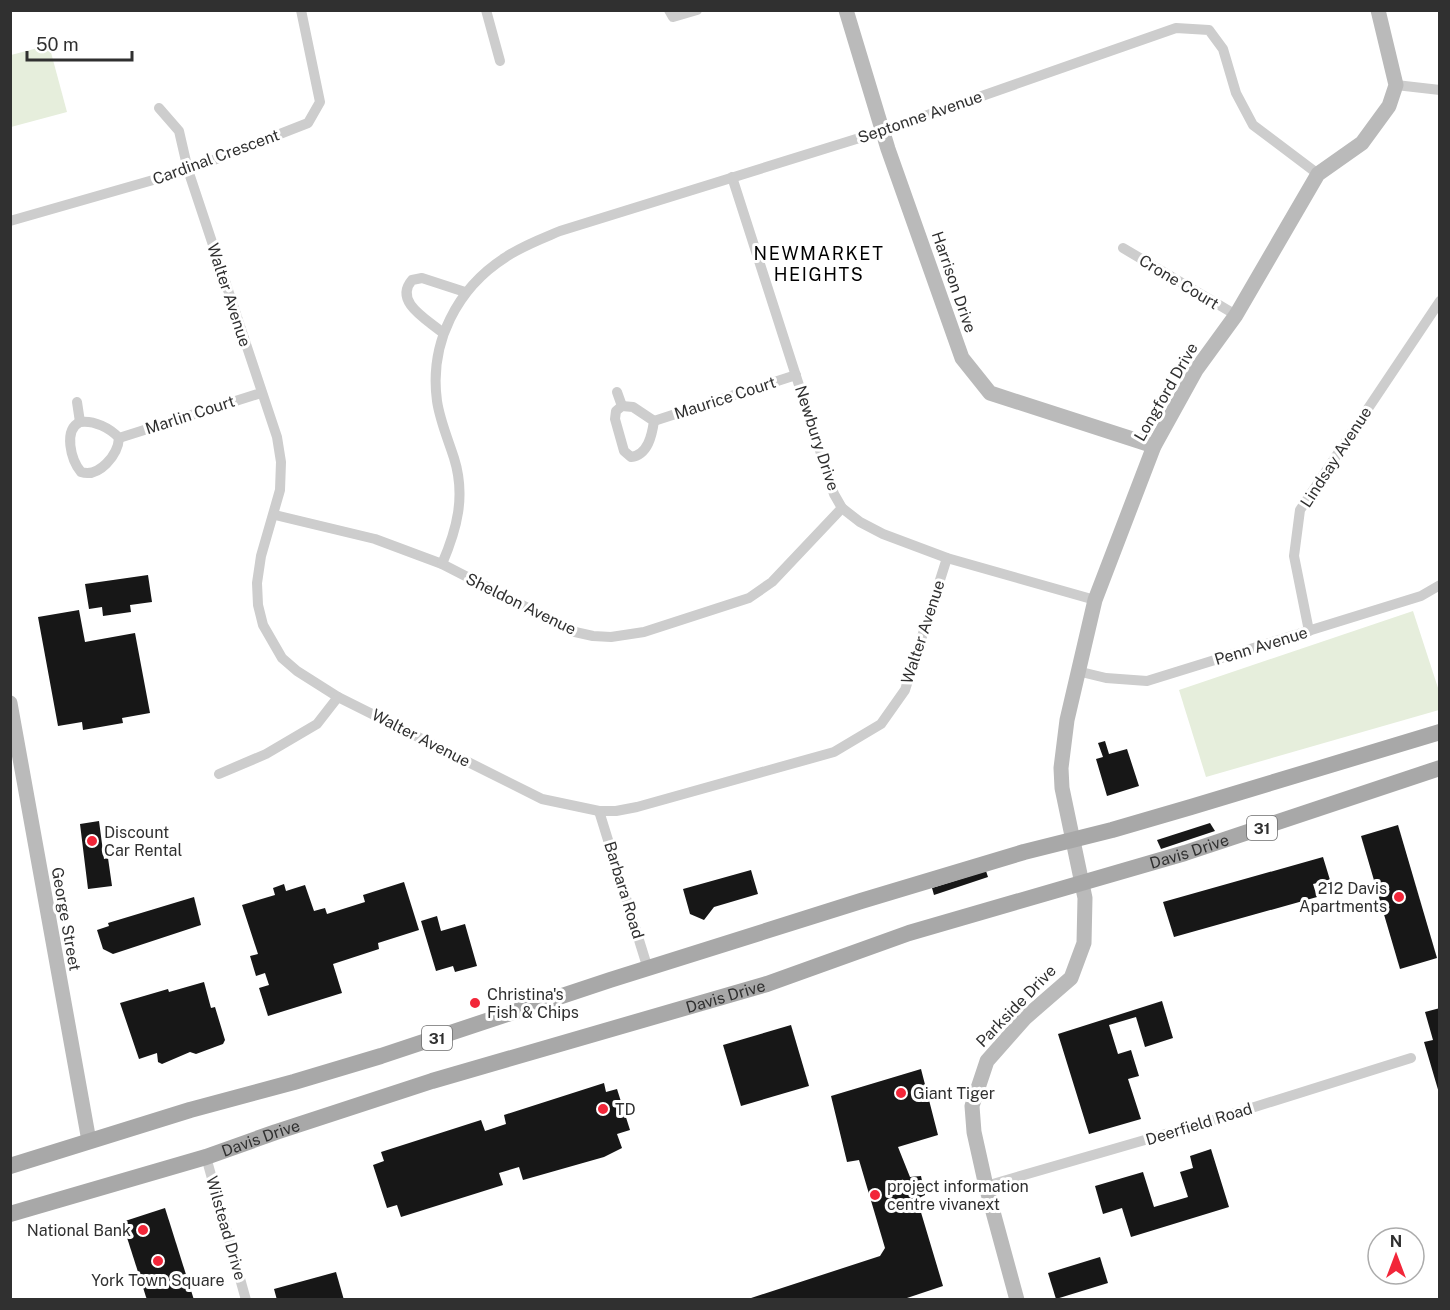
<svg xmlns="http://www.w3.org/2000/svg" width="1450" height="1310" font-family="'Public Sans',sans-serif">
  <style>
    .green { fill: #e6eedc }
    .building { fill: #171717 }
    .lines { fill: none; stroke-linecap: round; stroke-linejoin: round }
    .street { stroke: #cdcdcd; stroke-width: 10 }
    .secondary { stroke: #bababa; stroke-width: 15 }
    .primary { stroke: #a8a8a8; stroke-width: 16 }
    .poi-dot { fill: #f22639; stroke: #fff; stroke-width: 2 }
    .labels { text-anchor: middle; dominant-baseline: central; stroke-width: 6; stroke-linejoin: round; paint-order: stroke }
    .shield { fill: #fff; stroke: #6e6e6e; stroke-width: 1.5 }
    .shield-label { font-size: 15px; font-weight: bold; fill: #303030 }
    .street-label { font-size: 16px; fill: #303030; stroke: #fff }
    .poi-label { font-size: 16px; fill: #303030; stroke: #fff; text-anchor: start }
    .neighbourhood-label { font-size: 18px; letter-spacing: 1.5px; fill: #000; stroke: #fff }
  </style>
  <rect width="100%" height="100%" fill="#fff"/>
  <g class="green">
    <path d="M49 45 67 112 11 127V55Z"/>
    <path d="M1413 611 1439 691V710L1206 777 1179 690Z"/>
  </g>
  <g class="building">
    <path d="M148 575 152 602 130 605 131 612 103 616 102 607 89 609 85 584Z"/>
    <path d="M79 610 85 642 135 633 150 713 122 718 123 723 83 730 82 722 58 726 38 617Z"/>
    <path d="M1105 741 1109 754 1127 749 1139 786 1107 796 1096 759 1103 757 1098 743Z"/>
    <path d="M99 821 104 859 108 858 112 886 88 889 80 824Z"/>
    <path d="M1210 823 1215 831 1161 849 1157 840Z"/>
    <path d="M1398 825 1437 958 1400 969 1361 836Z"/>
    <path d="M1323 857 1330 880 1313 884 1317 897 1174 937 1163 902Z"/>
    <path d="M751 870 758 894 714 907 704 920 690 914 683 889Z"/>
    <path d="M986 871 988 877 934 895 932 888Z"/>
    <path d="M404 882 419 930 378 943 379 949 333 964 342 993 268 1016 259 988 269 985 265 973 256 976 250 956 258 954 242 905 275 895 273 888 284 884 286 891 305 885 314 911 325 908 327 914 365 902 363 895Z"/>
    <path d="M194 897 201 925 113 954 103 949 97 930 109 926 108 923Z"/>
    <path d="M437 916 441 931 465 924 477 966 455 972 453 966 436 971 421 921Z"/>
    <path d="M204 982 211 1008 215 1007 225 1040 223 1044 196 1054 190 1052 162 1064 158 1062 157 1053 139 1059 120 1003 168 989 169 992Z"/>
    <path d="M1162 1001 1173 1038 1145 1047 1136 1017 1109 1025 1118 1054 1131 1050 1139 1076 1128 1079 1141 1119 1089 1134 1058 1034Z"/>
    <path d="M1440 1008V1093H1439L1424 1042 1433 1040 1425 1012Z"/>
    <path d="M791 1025 809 1086 741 1106 723 1045Z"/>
    <path d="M921 1069 938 1135 898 1147 910 1177 921 1176 925 1195 917 1199 943 1286 901 1300H745L880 1256 885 1248 859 1160 847 1162 831 1096Z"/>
    <path d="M604 1083 606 1092 617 1089 630 1130 617 1134 622 1148 604 1157 523 1180 519 1167 499 1173 503 1185 401 1217 397 1205 387 1208 373 1165 384 1161 381 1152 481 1120 485 1131 506 1124 504 1115Z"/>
    <path d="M1211 1149 1229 1207 1131 1237 1122 1208 1103 1214 1095 1186 1143 1172 1154 1207 1188 1197 1180 1172 1193 1168 1190 1156Z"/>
    <path d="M165 1208 194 1300H147L122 1222Z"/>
    <path d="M1100 1257 1108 1283 1056 1299 1048 1273Z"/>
    <path d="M336 1272 344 1300H277L274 1289Z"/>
  </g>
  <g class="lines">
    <g class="street">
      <path d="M486 10 500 61"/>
      <path d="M669 10 673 17 697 10"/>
      <path d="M1396 85 1440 90"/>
      <path d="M159 108 179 131 188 170 277 437 281 462 280 490 261 556 257 583 258 605 263 625 282 658 297 671 338 697 542 799 599 811H616L637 807 834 752 881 724 905 690 947 558"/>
      <path d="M732 177 834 494 842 508 860 522 883 534 947 558 1095 600"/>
      <path d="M10 221 188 170 308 123 320 102 301 10"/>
      <path d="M1123 248 1236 315"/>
      <path d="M443 333C428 320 393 302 412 280L422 278 465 292"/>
      <path d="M617 392 622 406"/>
      <path d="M77 402 80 422"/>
      <path d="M622 406 633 407 654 421C652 435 648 455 631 457L624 451 615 419 616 411Z"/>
      <path d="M654 421 796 375"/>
      <path d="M80 422C94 420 110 428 119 438 118 455 99 478 81 472 71 460 63 430 80 422Z"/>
      <path d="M119 438 261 393"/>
      <path d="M275 515 375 539 442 564 575 632 593 636 611 637 644 632 749 598 772 582 842 508"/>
      <path d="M442 564C457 529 466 496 454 458 448 439 440 421 437 401 429 343 457 288 506 257 522 246 541 239 560 231L882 131 1176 28 1209 30 1223 49 1236 93 1253 125 1318 174"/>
      <path d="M1309 631 1294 556 1300 510 1440 301"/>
      <path d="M1077 671 1106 678 1147 681 1421 596 1440 585"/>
      <path d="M219 774 266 754 317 724 338 697"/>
      <path d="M599 811 648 969"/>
      <path d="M206 1157 246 1300"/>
      <path d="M986 1186 1207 1122 1411 1058"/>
    </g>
    <g class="secondary">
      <path d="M846 10 888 149 962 358 990 393 1154 446"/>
      <path d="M10 703 89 1141"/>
      <path d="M1017 1300 986 1186 974 1132 972 1106 987 1061 1025 1018 1071 978 1084 943 1085 898 1062 788 1061 768 1067 720 1095 600 1154 446 1196 370 1236 315 1318 174 1362 143 1389 106 1396 85 1378 10"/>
    </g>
    <g class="primary">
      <path d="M10 1166 190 1110 294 1082 381 1056 610 980 861 901 1024 852 1112 830 1191 807 1440 732"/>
      <path id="s1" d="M10 1214 206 1157 276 1132 432 1081 767 984 909 933 1185 853 1440 768"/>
    </g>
  </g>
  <g class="poi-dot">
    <circle cx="92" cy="841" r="6"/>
    <circle cx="1399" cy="897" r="6"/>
    <circle cx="475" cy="1003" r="6"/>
    <circle cx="901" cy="1093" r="6"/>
    <circle cx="603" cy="1109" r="6"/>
    <circle cx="875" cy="1195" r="6"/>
    <circle cx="143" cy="1230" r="6"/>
    <circle cx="158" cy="1261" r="6"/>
  </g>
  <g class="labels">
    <g class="shield">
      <rect x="1247" y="816" width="30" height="24" rx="4.5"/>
      <rect x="422" y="1026" width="30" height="24" rx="4.5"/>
    </g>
    <g class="shield-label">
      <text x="1262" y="828">31</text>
      <text x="437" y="1038">31</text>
    </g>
    <g class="street-label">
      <text transform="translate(920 117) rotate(-19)">Septonne Avenue</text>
      <text transform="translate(216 157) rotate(-20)">Cardinal Crescent</text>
      <text transform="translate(954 282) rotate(71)">Harrison Drive</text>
      <text transform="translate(1179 282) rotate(31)">Crone Court</text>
      <text transform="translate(229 295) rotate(72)">Walter Avenue</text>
      <text transform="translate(1166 392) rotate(-60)">Longford Drive</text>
      <text transform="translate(725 398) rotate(-18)">Maurice Court</text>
      <text transform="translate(190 415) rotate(-18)">Marlin Court</text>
      <text transform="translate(817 438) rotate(72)">Newbury Drive</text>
      <text transform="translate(1336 457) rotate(-57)">Lindsay Avenue</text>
      <text transform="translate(521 604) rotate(26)">Sheldon Avenue</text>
      <text transform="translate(923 632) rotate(-72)">Walter Avenue</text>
      <text transform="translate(1261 646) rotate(-17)">Penn Avenue</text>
      <text transform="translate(421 738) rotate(27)">Walter Avenue</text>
      <text stroke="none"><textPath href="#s1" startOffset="1234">Davis Drive</textPath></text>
      <text transform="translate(624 890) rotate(73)">Barbara Road</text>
      <text transform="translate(66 919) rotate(80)">George Street</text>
      <text stroke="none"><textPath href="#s1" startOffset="748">Davis Drive</textPath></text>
      <text transform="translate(1016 1006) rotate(-46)">Parkside Drive</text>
      <text transform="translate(1199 1124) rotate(-17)">Deerfield Road</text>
      <text stroke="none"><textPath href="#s1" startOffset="262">Davis Drive</textPath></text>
      <text transform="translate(226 1228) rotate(74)">Wilstead Drive</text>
    </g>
    <g class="poi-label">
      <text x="104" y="832">Discount<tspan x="104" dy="18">Car Rental</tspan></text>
      <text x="1387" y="888" text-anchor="end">212 Davis<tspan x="1387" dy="18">Apartments</tspan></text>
      <text x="487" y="994">Christina's<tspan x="487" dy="18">Fish &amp; Chips</tspan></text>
      <text x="913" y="1093">Giant Tiger</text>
      <text x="615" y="1109">TD</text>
      <text x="887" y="1186">project information<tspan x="887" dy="18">centre vivanext</tspan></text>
      <text x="131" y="1230" text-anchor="end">National Bank</text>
      <text x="158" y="1280" text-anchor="middle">York Town Square</text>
    </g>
    <g class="neighbourhood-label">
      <text x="819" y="253">NEWMARKET<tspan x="819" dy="21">HEIGHTS</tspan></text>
    </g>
  </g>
  <rect width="1450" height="1310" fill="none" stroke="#303030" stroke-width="24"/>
  <g transform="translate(1396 1256)"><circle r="28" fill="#ffffff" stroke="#acacac" stroke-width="1.5"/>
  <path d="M0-4.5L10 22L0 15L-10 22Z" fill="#f22639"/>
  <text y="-9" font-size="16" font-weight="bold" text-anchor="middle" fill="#303030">N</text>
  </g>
  <path d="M27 51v9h105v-9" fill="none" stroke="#303030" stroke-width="3"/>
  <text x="36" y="51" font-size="18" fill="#303030" stroke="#ffffff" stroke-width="4.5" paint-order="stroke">50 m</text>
</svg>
